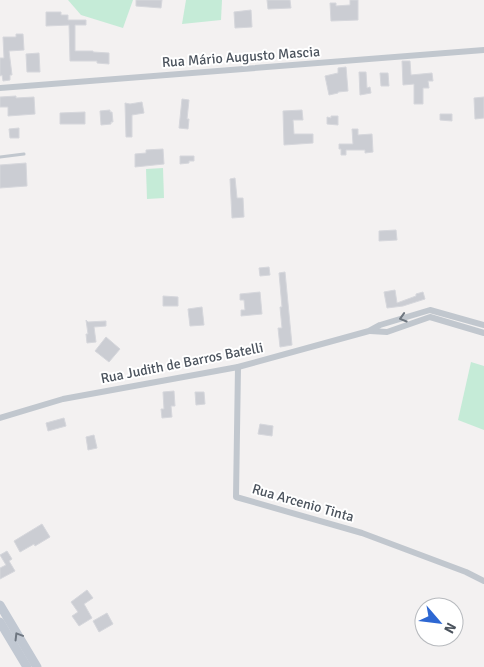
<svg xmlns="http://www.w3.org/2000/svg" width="484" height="667" font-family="Signika,sans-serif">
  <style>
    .green { fill: #c5ebd7 }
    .building { fill: #cbcdd3; stroke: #d6d7dc }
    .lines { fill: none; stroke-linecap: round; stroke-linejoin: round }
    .lane { stroke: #c1c7ce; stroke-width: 3 }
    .street { stroke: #c1c7ce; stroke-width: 6 }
    .secondary { stroke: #c1c8d2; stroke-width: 9 }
    .oneway { stroke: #6e767f }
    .oneway2 { stroke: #6e7680 }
    .labels { text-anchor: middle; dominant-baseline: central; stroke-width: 4; stroke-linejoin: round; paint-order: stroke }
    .street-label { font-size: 14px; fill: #4b535d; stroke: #fff }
  </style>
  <rect width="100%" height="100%" fill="#f3f1f1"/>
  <g class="green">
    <path d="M68 0H133L123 28 81 15Z"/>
    <path d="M186 0H222L221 20 182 24Z"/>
    <path d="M163 168 164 198 147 199 146 169Z"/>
    <path d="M471 362 484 366V430L458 420Z"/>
  </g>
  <g class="building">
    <path d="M136 0H162L161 8 136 6Z"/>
    <path d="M267 0H290L291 8 268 9Z"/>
    <path d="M350 0H358V20L331 21 330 3H336V6L350 5Z"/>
    <path d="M251 10 252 27 235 28 234 12Z"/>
    <path d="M46 12H61V15H68V20H86V25H75V51H93V52L109 53V64L97 63V61H70L69 25 46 26Z"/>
    <path d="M16 34H23L24 50 9 51 12 75H10V80L3 81 2 75 0 76V58H4L3 37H16Z"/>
    <path d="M39 53 40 72H27L26 54Z"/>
    <path d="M402 61H410L411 75 432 73 433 81H428L429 88H423V104H414V84L403 85Z"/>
    <path d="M346 67 348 91 338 92V93L329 95 325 76 338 73V68Z"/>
    <path d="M359 72H366L367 88 370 87 371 93 360 95Z"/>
    <path d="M380 73H388L389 86H381Z"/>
    <path d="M16 96V98L34 97 35 114 8 116V107H0V97Z"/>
    <path d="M484 97V118L475 119 474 98Z"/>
    <path d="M182 99 189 100 187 119H189L188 129 179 128Z"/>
    <path d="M142 102 144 113 132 115V137H126L125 103 130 104Z"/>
    <path d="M110 110V112H112L113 122H111V124L101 125 100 111Z"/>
    <path d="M302 110 303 120H293L294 134H313V143L284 145 283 111Z"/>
    <path d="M85 112V124H60V113Z"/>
    <path d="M440 114H452V121L440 120Z"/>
    <path d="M331 116H338V125L327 124V117L331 118Z"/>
    <path d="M19 128V138H10L9 129Z"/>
    <path d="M352 129H358V135L372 134 373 152 365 153V150H346V155H341V149H339V144H353Z"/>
    <path d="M163 149 164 164 135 167V154L146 153V150Z"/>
    <path d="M180 156H194V161H189V163L180 164Z"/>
    <path d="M26 163 27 186 0 188V165Z"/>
    <path d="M235 178 237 198H243L244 217 232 218 230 179Z"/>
    <path d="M396 230 397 240 379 241V231Z"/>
    <path d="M269 267 270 275 260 276 259 268Z"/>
    <path d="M285 272 292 345 280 347 278 328H282L280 307H282L279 273Z"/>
    <path d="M395 290 397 303 416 296V294L423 292 425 299 403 306 387 308 384 292Z"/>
    <path d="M260 292 262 314 241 316V310H245L244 300H240V294Z"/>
    <path d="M163 296 178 297V306H163Z"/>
    <path d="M202 307 204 325 190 326 188 309Z"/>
    <path d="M86 320 88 322 106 321V326L94 327 96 342 87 343 86 334H88Z"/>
    <path d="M106 337 120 349 109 362 95 351Z"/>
    <path d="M174 391 175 406H171L172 417 162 418 161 409H164L163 392Z"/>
    <path d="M195 392H204L205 404 196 405Z"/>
    <path d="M64 418 66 426 48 431 46 423Z"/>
    <path d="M260 424 273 426 272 436 258 434Z"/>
    <path d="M94 435 97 448 88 450 86 437Z"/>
    <path d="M42 524 50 537 35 546 34 544 20 552 14 541Z"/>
    <path d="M7 551 12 559 9 561 15 571 0 579V568L6 565 0 555Z"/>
    <path d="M87 590 93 598 84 604 92 618 79 626 72 616 78 612 71 602Z"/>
    <path d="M107 613 113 624 99 632 93 621Z"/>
  </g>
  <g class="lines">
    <path class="lane" d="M0 157 24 154"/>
    <g class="street">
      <path d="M0 88 484 50"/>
      <path d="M370 331 387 332 430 317 484 333"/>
      <path d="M238 367 236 497 362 533 466 572 484 581"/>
      <path d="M0 418 63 399 238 367 369 331 380 325 430 310 484 325"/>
    </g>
    <g class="secondary">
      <path d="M0 605 37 667"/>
      <path d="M0 622 27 667"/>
    </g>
  </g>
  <defs><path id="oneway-chevron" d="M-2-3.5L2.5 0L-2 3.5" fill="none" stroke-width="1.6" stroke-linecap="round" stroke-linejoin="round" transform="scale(1.25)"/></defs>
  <use class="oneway" href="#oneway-chevron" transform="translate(403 318) rotate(163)"/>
  <use class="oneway2" href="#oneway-chevron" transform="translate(18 636) rotate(-121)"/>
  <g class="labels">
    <g class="street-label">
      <text transform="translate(241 57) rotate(-4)">Rua Mário Augusto Mascia</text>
      <text transform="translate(182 363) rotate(-11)">Rua Judith de Barros Batelli</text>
      <text transform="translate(303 503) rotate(16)">Rua Arcenio Tinta</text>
    </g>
  </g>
  <g transform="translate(439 622) rotate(118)"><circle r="24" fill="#ffffff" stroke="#b7babe"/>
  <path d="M0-4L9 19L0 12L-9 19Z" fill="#2d67d2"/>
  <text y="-8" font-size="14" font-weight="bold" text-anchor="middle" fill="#4b535d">N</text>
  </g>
</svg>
